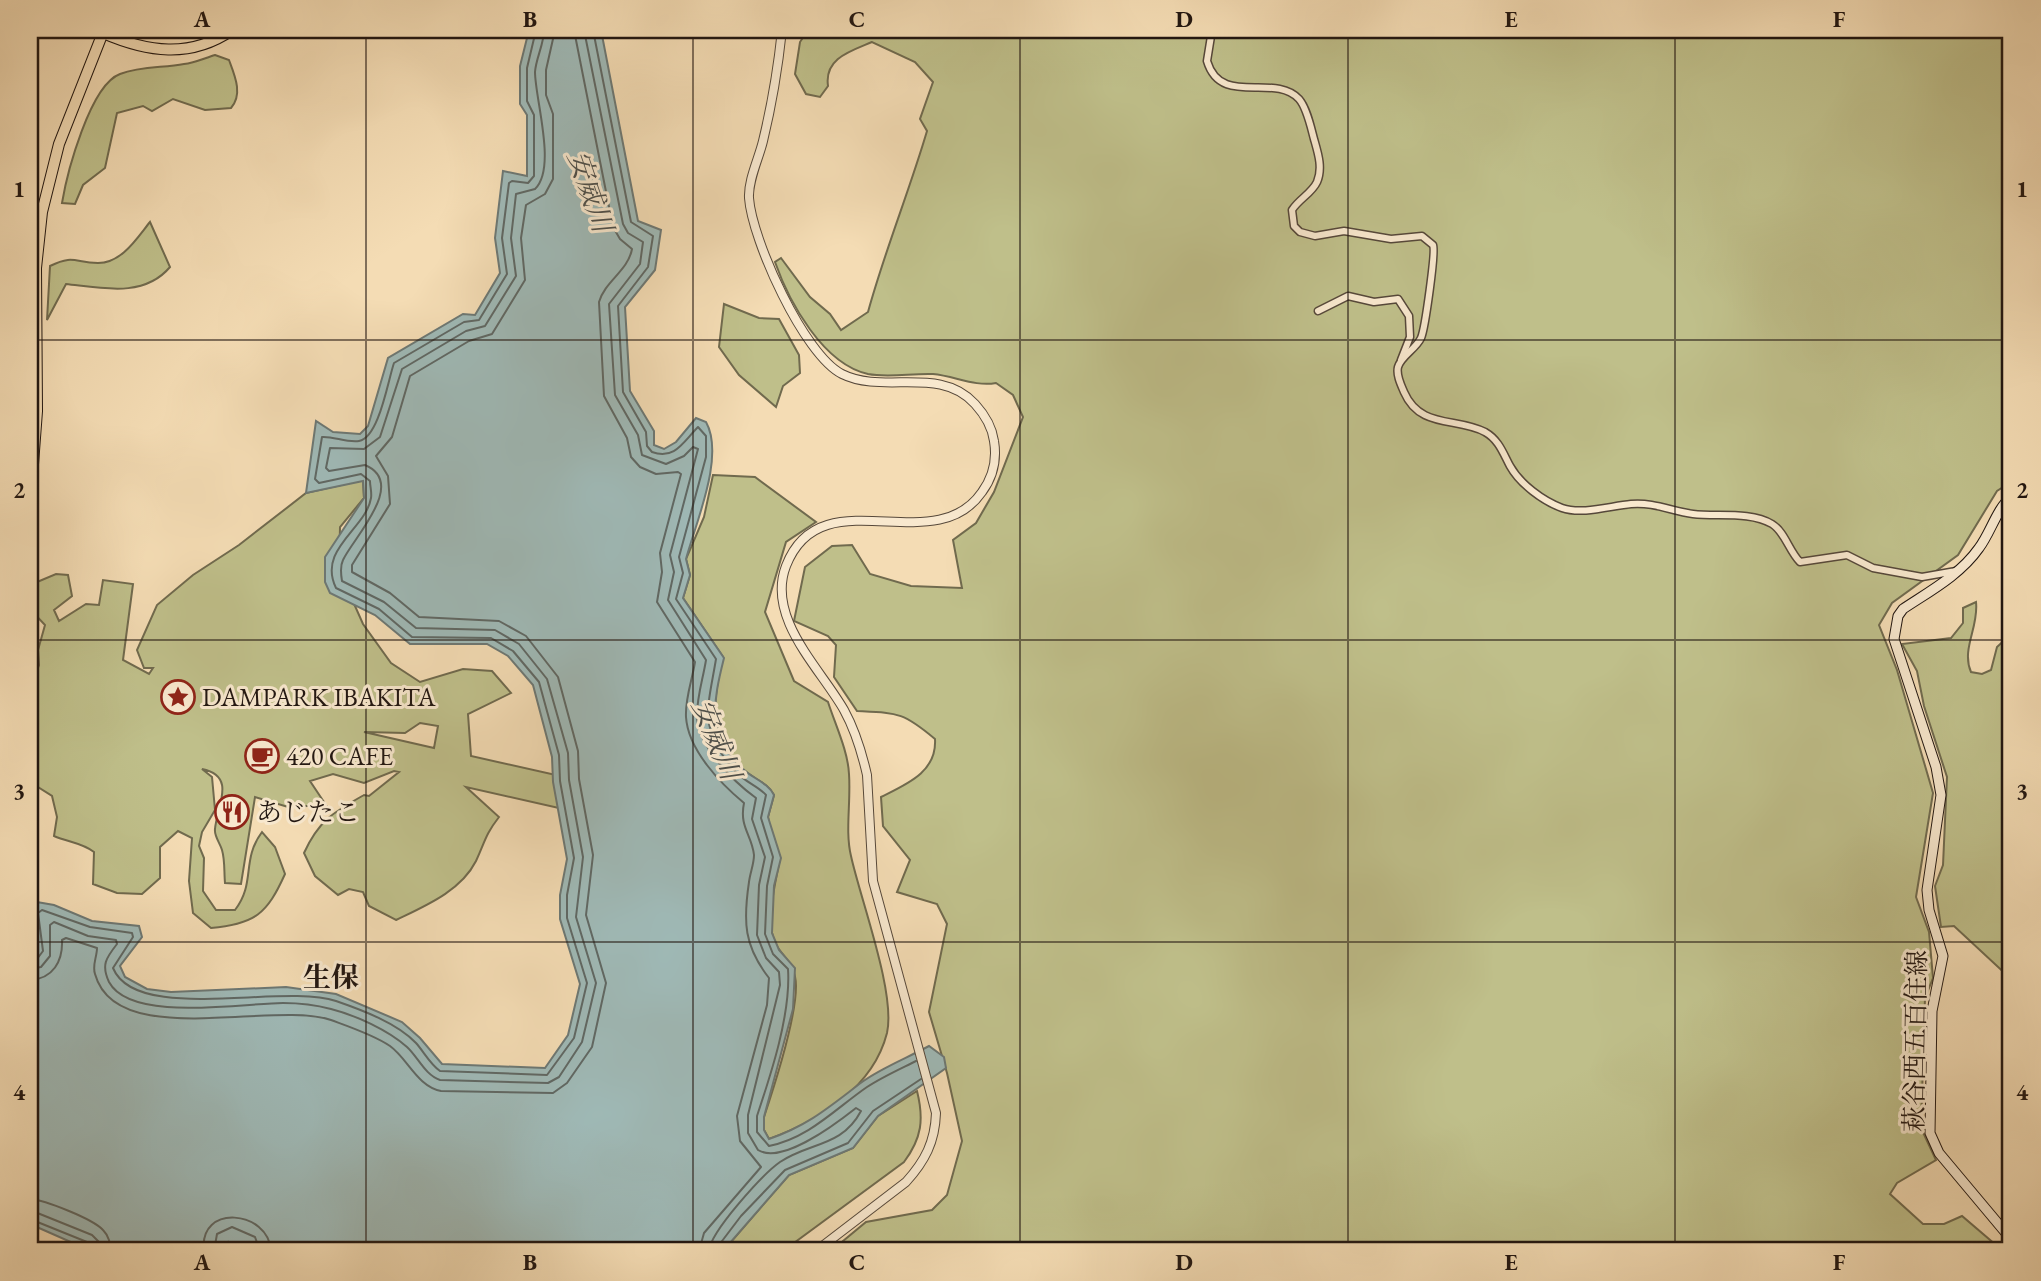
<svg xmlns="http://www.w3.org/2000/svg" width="2041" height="1281" font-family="'EB Garamond','Noto Serif JP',serif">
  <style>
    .green { fill: #bfbf8a; stroke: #706a4e; stroke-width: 2; fill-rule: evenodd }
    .water { fill: #9fb9b6; stroke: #6d7874; stroke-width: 2 }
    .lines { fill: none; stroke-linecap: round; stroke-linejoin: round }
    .shore { stroke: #606864; stroke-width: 2 }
    .minor-casing { stroke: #56483a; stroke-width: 9 }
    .tertiary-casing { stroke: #56483a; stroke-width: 10 }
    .secondary-casing { stroke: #211611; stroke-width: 11 }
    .primary-casing { stroke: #211611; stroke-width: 12 }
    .minor { stroke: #f8e8ce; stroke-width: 6 }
    .tertiary { stroke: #f8e8ce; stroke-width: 8 }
    .secondary { stroke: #f8e8ce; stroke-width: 9 }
    .primary { stroke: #f4dcb4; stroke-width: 10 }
    .grid { fill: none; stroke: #211611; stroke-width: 2; stroke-opacity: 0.55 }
    .labels { text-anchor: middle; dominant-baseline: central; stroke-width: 6; stroke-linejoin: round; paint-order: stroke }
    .poi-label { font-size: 26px; fill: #211611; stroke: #f8e8ce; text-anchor: start }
    .street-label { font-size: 26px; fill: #211611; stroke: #f8e8ce }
    .water-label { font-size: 28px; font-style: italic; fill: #4d4f4b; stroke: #f8e8ce }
    .neighbourhood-label { font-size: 28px; font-weight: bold; fill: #211611; stroke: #f8e8ce }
    .neatline { fill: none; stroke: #211611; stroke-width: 2.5 }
    .grid-label { font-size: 23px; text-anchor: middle; font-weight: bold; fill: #211611 }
  </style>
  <rect width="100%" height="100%" fill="#f4dcb4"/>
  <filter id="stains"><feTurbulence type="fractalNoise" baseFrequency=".00286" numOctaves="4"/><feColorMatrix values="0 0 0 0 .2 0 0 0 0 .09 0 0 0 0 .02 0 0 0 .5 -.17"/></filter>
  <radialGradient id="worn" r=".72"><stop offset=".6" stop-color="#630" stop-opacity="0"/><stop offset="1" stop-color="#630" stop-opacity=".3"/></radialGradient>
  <g class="green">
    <path d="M808 30H2011V482L1997 491 1958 555 1892 603 1879 625 1897 670 1933 793 1916 897 1929 932 1933 978 1925 998 1921 1128 1936 1160 1897 1183 1890 1194 1923 1224H1944L1962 1216 2003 1251H831L866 1222 932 1210 947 1195 962 1141 947 1073 929 1012 947 924 937 904 897 892 910 860 883 826 881 797C907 784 937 772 935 739 903 712 898 713 857 711L834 677 836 645 828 636 794 621 805 567 832 546 852 545 870 574 911 586 962 588 953 540 976 523 994 492 1023 417 1013 395 996 383C975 387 955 376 933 374 912 373 889 378 868 374 823 364 789 302 775 262L781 258 810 297 830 314 841 330 868 312C885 250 909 192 927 131L920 119 933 82 915 62 872 42C851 51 824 58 828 86L820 97 806 94 795 74 800 42Z"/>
    <path d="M215 55 229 60C235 76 243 94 231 108L205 110 173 99 152 111 143 106 117 113 105 168 83 185 75 204 62 203C67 173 90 85 120 74 141 66 163 68 184 64 194 63 205 58 215 55Z"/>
    <path d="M150 222 170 267C144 298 102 288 66 284L47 320 50 266C74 254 75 263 98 263 122 263 137 238 150 222Z"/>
    <path d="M724 304 759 318 779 319 799 355 800 373 783 386 776 407 739 375 719 347Z"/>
    <path d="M713 475 755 477 816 522 786 542 765 612 794 681 828 702C835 724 848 751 849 774 851 802 845 832 851 856 860 898 896 993 887 1033 873 1088 819 1121 769 1139L764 1130V1117C775 1084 796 1020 796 986 796 959 776 955 772 933 768 910 776 881 780 858L466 787 499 817C485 835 485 842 476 861 461 891 425 906 396 920L369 906 363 892 349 889 338 895 315 876 304 853C319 820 334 812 364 795L369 796 399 772 394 771 364 783 333 774 310 781 326 805 288 807 255 797 241 884 225 883C224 872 225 860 222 850 220 843 214 836 215 829 217 806 237 776 202 769L212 777 215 810 202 832 199 846 204 858 203 891 216 910H235C256 883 241 860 262 832L275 847 285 874C267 914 255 924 211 928L193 913 189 881 192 838 178 831 160 847V878L142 894 117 893 93 884 94 852C83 843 68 842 54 836L57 817 52 796 30 782V689L39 665 38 650 45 625 30 609V585L56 574 68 575 72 596 54 610 59 621 86 604 99 605 103 580 133 584 123 660 149 674 153 668H144L137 650 157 605 193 575 239 545 306 493 363 480 364 498 340 527 339 570 363 624 391 663 420 682 463 669 492 671 511 693 468 714 471 756 769 823 768 817 774 795C768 783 754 779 744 770 706 736 713 702 723 657L683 598 690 575 686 559 704 517ZM420 723 438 726 434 748 364 732 405 733Z"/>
    <path d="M1976 602C1979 627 1961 649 1971 672L1982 674 1991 670 1997 647 2011 634V979L1954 926 1941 927 1935 886 1943 865 1947 777 1924 706 1917 671 1902 644 1951 638 1963 623V608Z"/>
    <path d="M917 1091C924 1119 922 1138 904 1162L783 1251H723L789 1175 853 1148 878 1116Z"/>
  </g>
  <path class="water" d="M529 30H601L638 221 661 230 655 270 625 307 630 391 654 431V445L664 449 676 442 696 418 706 422C725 456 696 522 686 559L690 575 683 598 724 658C713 702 706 736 744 770 754 779 768 783 774 795L768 817 781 858 774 886 772 933 779 950 795 968 793 1009 764 1117V1130L769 1139C809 1125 829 1107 862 1082 881 1068 907 1058 929 1046L944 1057 946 1068 878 1116 853 1148 789 1175 723 1251H252L229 1242 230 1251H91L30 1224V956L36 949 31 901 54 905 92 921 139 926 142 937 120 966 125 977 147 989 171 992 286 987 336 994 402 1022 420 1038 442 1064 545 1068 568 1035 580 984 560 919V895L567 859 553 782 552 757 533 685 508 656 487 644H410L375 615 330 593 325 582V557L364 498 363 481 306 493 316 421 333 432 360 434 368 426 388 358 463 314 475 315 500 273 495 238 503 171 527 176V115L520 104V66Z"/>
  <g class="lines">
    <g class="shore">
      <path d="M574 30 613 227 620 239 632 249C628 271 605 281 599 302L604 396 627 438 631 457 640 467 656 474 678 472 681 474 660 553 662 572 657 602 695 662C692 681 685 698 686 717 688 750 721 784 744 803 739 827 752 835 754 855 754 864 750 873 749 882 743 922 744 946 769 978L767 1005 737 1116 740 1141 761 1167 704 1233 699 1251"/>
      <path d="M584 30 623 224 628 233 643 242 640 264 609 304 615 395 638 435 642 455 666 464 684 456 693 447 698 449 670 555 674 572 668 600 706 660C703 679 697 696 697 715 697 746 733 781 756 798L752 819 765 857 759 885 757 935 766 958 779 972 780 985 748 1115V1133L758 1150C782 1165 837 1123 856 1108L861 1111C842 1147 810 1142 780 1162 763 1174 710 1232 709 1251"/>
      <path d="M593 30 631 222 653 236 648 267 618 306 623 392 646 432 647 446 652 452C675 460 683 442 698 427L706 436V457L679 557 683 573 676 599 716 659C708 708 697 729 736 772 745 782 758 786 766 795L761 818 773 857 767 886 765 934 773 954 788 969C791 1014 771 1074 757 1116V1132L769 1146C809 1138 835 1109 867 1087 882 1077 900 1069 916 1061"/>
      <path d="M30 960 37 959 43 951 38 913 42 910 90 927 132 933 133 937 113 968C136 1024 282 983 336 1001 362 1010 397 1023 416 1043 424 1052 430 1064 440 1071L547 1075 574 1038 587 983 567 918V895L574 858 560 781 559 755 539 682 513 651 491 638 412 637 379 609 336 588C317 549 366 529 371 498 372 493 370 486 370 481L361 474 319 483 315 479 322 437C333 436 347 443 359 441 379 438 388 380 394 363L464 322 479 320 507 274 502 238 509 183 512 181 528 183 534 176V115L527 101V68L536 30"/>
      <path d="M30 969 41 967 50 956V925L54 922 88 936 116 940 117 944C106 958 101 965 109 982 131 1023 243 1003 283 1003 298 1003 316 1005 331 1009 355 1015 388 1030 407 1047 418 1057 425 1075 440 1080L548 1083 559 1077 582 1042 596 983 576 917 583 857 569 780 568 753 547 679 519 644 495 630 416 628 384 602 342 581C341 575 340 566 343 560 353 538 408 483 365 465L329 471 326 468 330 448 364 449 380 437 402 369 466 331 485 326 516 276 511 238 516 194 535 189C557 168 535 99 535 72 536 58 544 44 544 30"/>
      <path d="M30 980C53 979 63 961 62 940L66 938 97 948C97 957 92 965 95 974 116 1051 273 1000 331 1020 350 1027 374 1035 390 1046 408 1059 417 1086 441 1091L553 1093 567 1083 592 1047 606 983 586 915 593 855 579 779 578 751 558 677 526 636 499 621 419 617 390 593 352 572V565L390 504 388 476 376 456 392 437 410 376 469 341 492 334 525 280 521 238 526 205 545 194 553 179V114L546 95V70L555 30"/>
      <path d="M30 1199C45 1200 93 1219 103 1230 109 1236 110 1243 111 1251"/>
      <path d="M30 1210 92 1235 99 1242 100 1251"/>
      <path d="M30 1219 87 1242 91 1251"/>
      <path d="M204 1251C198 1203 269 1210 271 1251"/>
      <path d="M214 1251 217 1234 232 1227 255 1237 260 1251"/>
      <path d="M718 1251 719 1245 741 1216 785 1170 848 1143 873 1111 921 1079"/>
    </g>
    <g class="minor-casing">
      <g id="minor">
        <path d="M1212 30 1207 61C1221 108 1274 72 1299 99 1307 108 1311 128 1314 139 1318 153 1323 168 1317 182 1312 193 1299 199 1292 210L1294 226 1300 232 1315 236 1344 231 1391 239 1422 236 1433 245C1436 251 1425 329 1421 338 1416 349 1401 356 1398 367 1396 375 1401 385 1404 392 1420 429 1456 417 1485 432 1499 440 1503 453 1510 466 1520 484 1543 501 1562 508 1582 515 1610 506 1631 504 1654 502 1671 511 1693 514 1717 517 1750 511 1772 524 1785 532 1789 551 1800 562L1847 555 1873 568 1922 577 1956 571"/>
        <path d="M1318 311 1348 296 1374 302 1398 299 1409 316 1410 337 1401 360"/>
      </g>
    </g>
    <g class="tertiary-casing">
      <path id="tertiary" d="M782 30C778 68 772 104 763 141 759 158 748 180 749 198 752 240 804 355 842 374 884 395 940 365 975 404 985 415 992 426 994 441 997 459 993 477 982 492 934 562 821 475 786 566 766 618 820 668 844 710 855 730 862 753 867 775L873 881 936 1113C935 1142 925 1161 906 1182L816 1251"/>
    </g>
    <g class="secondary-casing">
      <path id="secondary" d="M2011 497C1996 510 1991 532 1979 548 1960 575 1930 591 1903 609L1898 616 1894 639 1936 767 1941 795 1927 890 1929 910 1943 956 1932 1011 1930 1133 1939 1153 2011 1239"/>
    </g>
    <g class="primary-casing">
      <g id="primary">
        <path d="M103 33C147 52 190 59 232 30"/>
        <path d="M30 504 37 411 36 268 42 212 59 144 104 30"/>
      </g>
    </g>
    <use href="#minor" class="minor"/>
    <use href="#tertiary" class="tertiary"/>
    <use href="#secondary" class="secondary"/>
    <use href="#primary" class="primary"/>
  </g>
  <path class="grid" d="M366 30V1251M693 30V1251M1020 30V1251M1348 30V1251M1675 30V1251M30 340H2011M30 640H2011M30 942H2011"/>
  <defs>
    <g id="sight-ring" transform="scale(1.75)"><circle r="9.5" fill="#f8e8ce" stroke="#8f2418" stroke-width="1.5"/><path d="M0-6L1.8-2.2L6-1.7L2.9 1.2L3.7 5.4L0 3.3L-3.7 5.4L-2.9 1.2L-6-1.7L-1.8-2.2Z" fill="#8f2418"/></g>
    <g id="cafe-ring" transform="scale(1.75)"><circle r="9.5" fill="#f8e8ce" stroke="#8f2418" stroke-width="1.5"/><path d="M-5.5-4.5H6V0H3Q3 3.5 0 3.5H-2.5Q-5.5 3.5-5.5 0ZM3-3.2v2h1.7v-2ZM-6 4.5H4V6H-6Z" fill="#8f2418"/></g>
    <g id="restaurant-ring" transform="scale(1.75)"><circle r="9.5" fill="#f8e8ce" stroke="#8f2418" stroke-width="1.5"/><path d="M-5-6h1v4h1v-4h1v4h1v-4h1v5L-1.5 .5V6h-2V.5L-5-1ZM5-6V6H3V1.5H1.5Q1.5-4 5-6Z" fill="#8f2418"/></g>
  </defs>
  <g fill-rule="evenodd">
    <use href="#sight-ring" x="178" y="697"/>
    <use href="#cafe-ring" x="262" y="756"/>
    <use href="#restaurant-ring" x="232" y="812"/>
  </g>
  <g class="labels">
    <g class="poi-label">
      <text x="202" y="697">DAMPARK IBAKITA</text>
      <text x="286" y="756">420 CAFE</text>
      <text x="256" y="812">あじたこ</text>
    </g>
    <g class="street-label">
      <text transform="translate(1915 1041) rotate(-89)">萩谷西五百住線</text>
    </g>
    <g class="water-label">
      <text transform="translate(591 191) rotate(71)">安威川</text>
      <text transform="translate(717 739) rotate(68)">安威川</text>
    </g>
    <g class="neighbourhood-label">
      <text x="331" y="977">生保</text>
    </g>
  </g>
  <rect width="2041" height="1281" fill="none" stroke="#f4dcb4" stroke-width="77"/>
  <rect x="38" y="38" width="1964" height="1204" class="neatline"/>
  <g class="grid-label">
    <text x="202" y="27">A</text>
    <text x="530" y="27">B</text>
    <text x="857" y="27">C</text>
    <text x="1184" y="27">D</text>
    <text x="1511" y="27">E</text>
    <text x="1839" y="27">F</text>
    <text x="19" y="197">1</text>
    <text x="2022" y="197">1</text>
    <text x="19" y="498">2</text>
    <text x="2022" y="498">2</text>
    <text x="19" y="799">3</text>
    <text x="2022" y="799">3</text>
    <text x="19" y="1100">4</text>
    <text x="2022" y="1100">4</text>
    <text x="202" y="1270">A</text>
    <text x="530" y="1270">B</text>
    <text x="857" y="1270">C</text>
    <text x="1184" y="1270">D</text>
    <text x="1511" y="1270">E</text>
    <text x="1839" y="1270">F</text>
  </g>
  <rect width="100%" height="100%" filter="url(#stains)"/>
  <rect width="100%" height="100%" fill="url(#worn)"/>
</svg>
